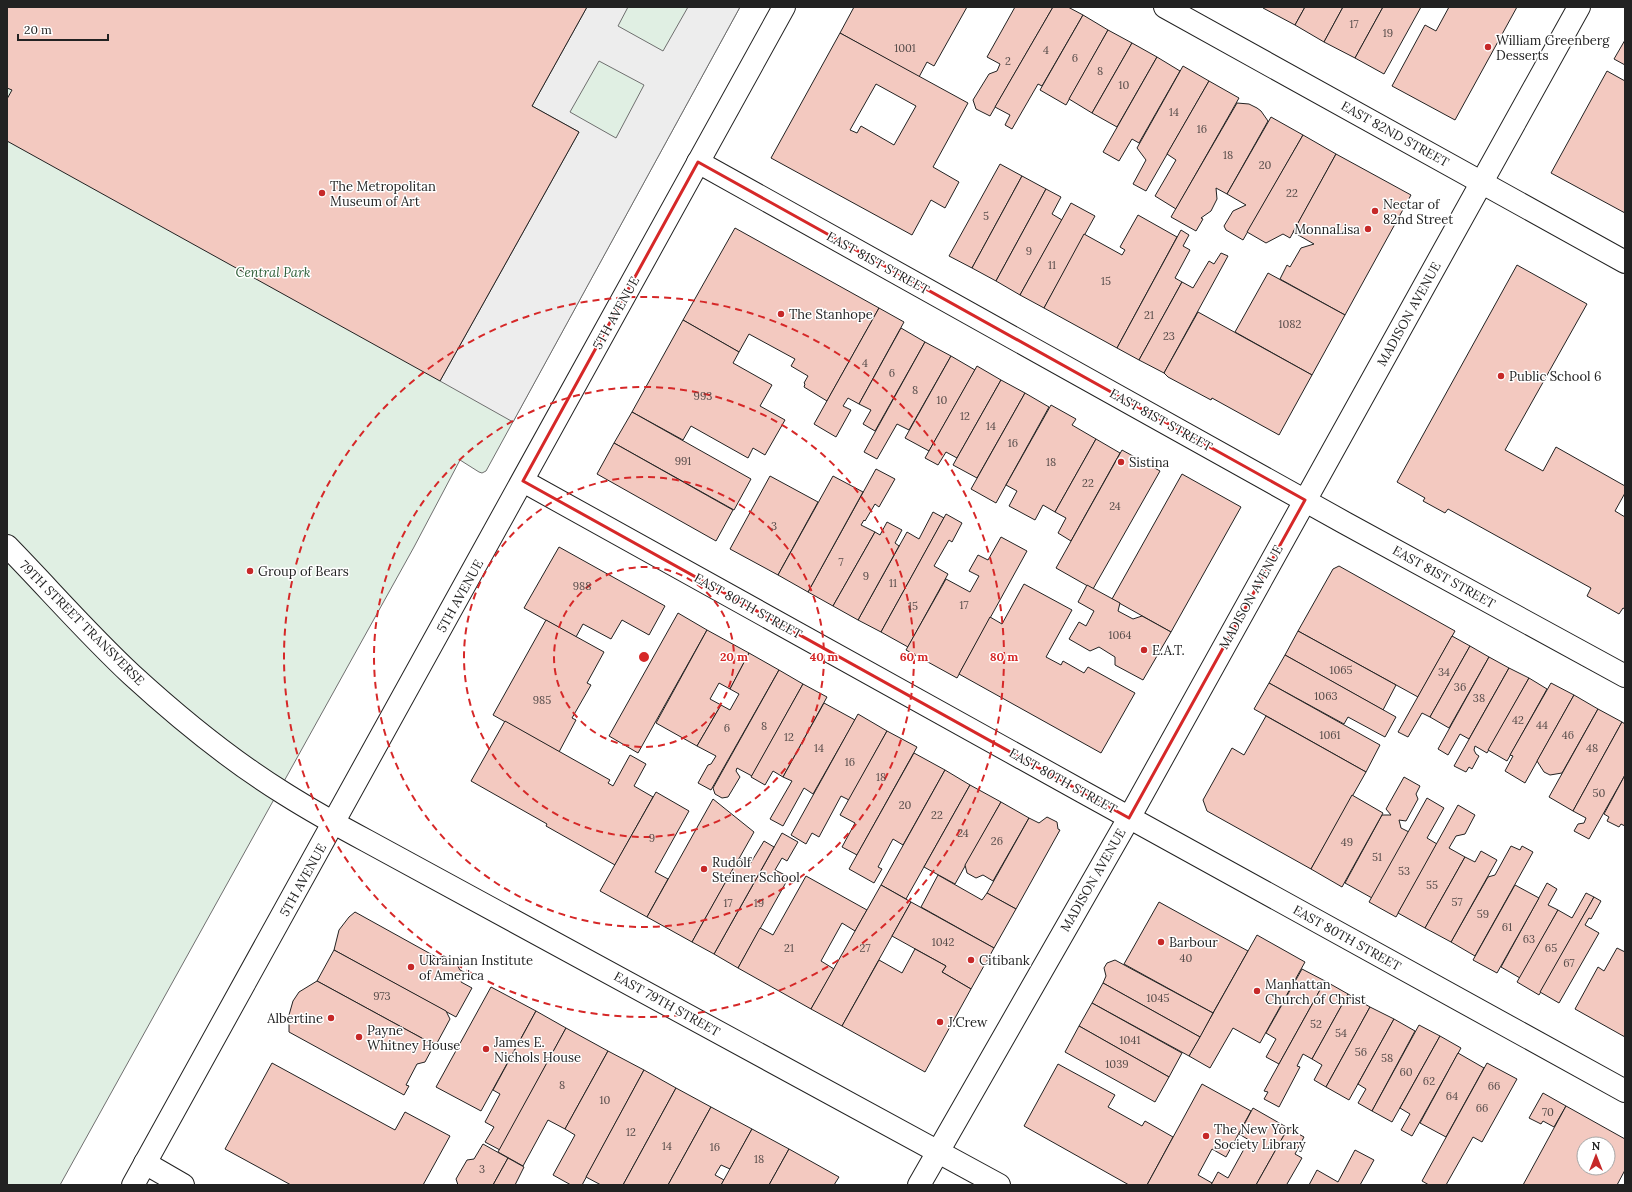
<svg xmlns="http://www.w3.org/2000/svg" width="1632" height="1192" font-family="Lora,serif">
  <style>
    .green { fill: #e0efe3; stroke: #6f6f6f }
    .parking { fill: #ededed; stroke: #6f6f6f; fill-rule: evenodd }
    .building { fill: #f3c9c0; stroke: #222; fill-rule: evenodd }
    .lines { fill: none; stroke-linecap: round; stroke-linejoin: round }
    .minor-casing { stroke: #222; stroke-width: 24 }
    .secondary-casing { stroke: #222; stroke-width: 24 }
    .minor { stroke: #fff; stroke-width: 22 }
    .secondary { stroke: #fff; stroke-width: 22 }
    .marked { fill: none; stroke: #d62828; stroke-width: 3; stroke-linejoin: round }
    .ring { fill: none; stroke: #d62828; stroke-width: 2; stroke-dasharray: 7 5 }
    .poi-dot { fill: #c62828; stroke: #fff; stroke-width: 1.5 }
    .labels { text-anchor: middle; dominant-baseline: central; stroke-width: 3; stroke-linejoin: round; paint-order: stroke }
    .number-label { font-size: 11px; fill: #564c4a }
    .poi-label { font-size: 13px; fill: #222; stroke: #fff; text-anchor: start }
    .street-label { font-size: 13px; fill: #222; stroke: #fff }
    .park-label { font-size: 13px; font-style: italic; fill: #2f5e38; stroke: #fff }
    .centre { fill: #d62828; stroke: #fff; stroke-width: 2 }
    .ring-label { font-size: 12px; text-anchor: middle; font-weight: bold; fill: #d62828; stroke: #fff; stroke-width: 3; stroke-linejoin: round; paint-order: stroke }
  </style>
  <rect width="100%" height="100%" fill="#fff"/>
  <path class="green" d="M7 7H740L486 471 482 473 479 472 460 460 414 547 60 1185H7Z"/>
  <path class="parking" d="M587 7H628L618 26 663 51 688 7H740L513 422 440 381 579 132 532 106ZM599 61 644 85 616 138 570 112Z"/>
  <g class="building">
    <path d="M7 7H587L532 106 579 132 440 381 7 141V99L12 90 7 88Z"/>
    <path d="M854 7H967L934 66 927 62 919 77 840 33Z"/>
    <path d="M1015 7H1053L990 116 976 109 973 100 989 74 997 71 1000 64 987 57Z"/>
    <path d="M1053 7H1068L1083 15 1042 86 1038 84 1012 129 1005 125 1010 115 995 107Z"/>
    <path d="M1264 7H1305L1295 25 1263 8Z"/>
    <path d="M1305 7H1343L1324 42 1295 25Z"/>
    <path d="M1343 7H1383L1355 58 1324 42Z"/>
    <path d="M1383 7H1421L1384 74 1355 58Z"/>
    <path d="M1449 7H1517L1455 120 1392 86 1425 25 1436 31Z"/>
    <path d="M1083 15 1108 30 1066 105 1040 90Z"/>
    <path d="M1108 30 1132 43 1092 113 1069 99Z"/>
    <path d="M840 33 968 103 933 167 959 182 945 208 931 200 912 235 771 158ZM876 84 916 106 894 145 861 126 857 133 850 130Z"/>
    <path d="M1625 40V65L1614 59Z"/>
    <path d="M1132 43 1157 57 1117 127 1092 113Z"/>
    <path d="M1157 57 1180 71 1139 143 1132 139 1119 161 1103 152Z"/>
    <path d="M1183 66 1209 81 1146 191 1133 184 1146 160 1137 148Z"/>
    <path d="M1607 71 1625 81V213L1551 173Z"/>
    <path d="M1209 81 1239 98 1176 209 1155 196 1176 160 1167 154Z"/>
    <path d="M1237 103 1249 104 1257 108 1261 111 1268 121 1227 194 1216 188 1217 199 1211 211 1201 218 1203 219 1196 231 1171 217Z"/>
    <path d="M1271 117 1303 135 1243 240 1226 230 1224 226 1233 211 1246 205 1227 194Z"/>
    <path d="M1303 135 1336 154 1290 238 1283 234 1266 243 1247 232Z"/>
    <path d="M1336 154 1411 195 1345 315 1280 279 1287 265 1290 267 1301 248 1314 244 1293 232Z"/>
    <path d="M1000 164 1022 176 972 268 949 256Z"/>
    <path d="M1022 176 1046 189 996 281 972 268Z"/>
    <path d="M1046 189 1061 197 1052 214 1062 220 1020 295 996 281Z"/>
    <path d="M1071 203 1095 216 1044 308 1020 295Z"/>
    <path d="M1138 215 1177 237 1117 348 1044 308 1084 234 1122 255 1125 250 1120 247Z"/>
    <path d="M735 228 879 308 827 401 804 387 805 384 804 383 808 376 791 366 795 359 749 334 739 352 683 320Z"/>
    <path d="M1181 230 1189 235 1183 246 1190 250 1175 278 1182 282 1139 360 1117 348Z"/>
    <path d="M1221 253 1228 256 1164 373 1139 360 1182 282 1193 288 1209 261 1214 264Z"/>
    <path d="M1517 265 1587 304 1505 450 1543 471 1556 447 1625 486V493L1615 511 1625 517V609L1623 608 1619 614 1587 596 1591 588 1448 509 1445 513 1423 501 1425 498 1397 482Z"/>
    <path d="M1268 273 1345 315 1312 375 1235 332Z"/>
    <path d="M879 308 904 322 859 404 848 398 843 406 851 410 836 437 814 424Z"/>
    <path d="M1198 312 1312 375 1279 435 1212 398 1211 400 1168 377 1164 373Z"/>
    <path d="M683 320 739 352 733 363 772 385 760 406 785 420 765 455 753 448 748 458 691 426 683 440 632 412Z"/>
    <path d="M901 328 925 342 875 431 863 424 871 410 859 404Z"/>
    <path d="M925 342 951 356 909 430 897 424 877 459 864 452Z"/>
    <path d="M951 356 975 370 929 451 905 438Z"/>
    <path d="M977 366 1001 380 957 458 946 452 938 465 925 458Z"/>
    <path d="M1001 380 1025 393 977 478 953 465Z"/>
    <path d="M1025 393 1049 407 996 503 971 489Z"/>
    <path d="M1051 405 1076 419 1072 425 1096 439 1055 512 1043 505 1035 520 1009 506 1017 491 1006 485Z"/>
    <path d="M632 412 751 479 734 510 614 443Z"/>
    <path d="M1096 439 1120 453 1071 541 1058 533 1066 518 1055 512Z"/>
    <path d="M614 443 733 510 716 541 597 474Z"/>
    <path d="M1122 450 1160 471 1093 589 1056 568Z"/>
    <path d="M876 469 895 479 879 507 875 504 865 521 864 520 861 525 875 532 833 606 808 592Z"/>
    <path d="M1182 474 1241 507 1171 632 1112 599Z"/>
    <path d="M770 476 818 502 778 575 730 549Z"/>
    <path d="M833 476 863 492 808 592 778 575Z"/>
    <path d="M933 512 944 518 881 632 858 620 907 532 919 539Z"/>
    <path d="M946 514 962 523 952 542 949 540 934 566 948 574 908 647 881 632Z"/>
    <path d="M887 522 902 530 895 543 899 546 858 620 833 606 875 532 880 535Z"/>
    <path d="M1001 537 1027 551 957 678 906 650 946 579 970 592 979 576 969 571 978 555 988 560Z"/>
    <path d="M559 547 665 606 649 635 622 620 611 639 583 624 576 637 524 608Z"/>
    <path d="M1339 566 1455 631 1418 697 1298 631 1333 569Z"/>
    <path d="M1024 584 1072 610 1046 657 1061 665 1063 661 1084 673 1088 667 1135 693 1101 753 959 674 990 617 1002 624Z"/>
    <path d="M1087 585 1120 603 1118 611 1133 619 1142 616 1171 632 1143 680 1115 665V657L1099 647 1090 651 1069 639 1079 622 1086 626 1094 611 1078 602Z"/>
    <path d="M678 613 707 630 638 753 609 736Z"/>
    <path d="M546 620 604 652 587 683 591 685 572 718 576 720 559 752 493 715Z"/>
    <path d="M707 630 749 653 730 689 719 683 710 699 721 705 697 746 656 723Z"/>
    <path d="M1298 631 1396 685 1383 710 1285 655Z"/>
    <path d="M1452 636 1470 646 1430 717 1422 713 1408 737 1398 732Z"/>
    <path d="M1470 646 1489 657 1449 728 1430 717Z"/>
    <path d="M749 653 779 670 711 790 698 783 708 765 711 764 716 756 697 746 721 705 730 710 739 694 730 689Z"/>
    <path d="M1285 655 1396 717 1385 737 1348 717 1344 724 1269 683Z"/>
    <path d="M1489 657 1509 668 1469 739 1460 734 1448 755 1438 749Z"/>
    <path d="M1509 668 1529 678 1487 753 1475 746 1474 750 1476 754 1479 756 1472 769 1469 767 1466 772 1454 766Z"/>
    <path d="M779 670 803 684 752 776 737 768 736 771 740 777 728 797 722 798 715 794 713 788Z"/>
    <path d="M1529 678 1547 689 1507 761 1488 750Z"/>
    <path d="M1269 683 1380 745 1366 772 1254 709Z"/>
    <path d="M1551 683 1574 695 1525 783 1505 771 1513 756 1510 755Z"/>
    <path d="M803 684 827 697 783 777 773 771 765 785 751 777Z"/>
    <path d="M1574 695 1598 709 1562 773 1550 775 1544 772 1537 761Z"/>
    <path d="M824 703 855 720 813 794 804 788 783 826 770 819 792 781 783 777Z"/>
    <path d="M1598 709 1622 722 1573 811 1549 797Z"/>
    <path d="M858 714 887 731 849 800 841 796 819 837 812 833 806 844 791 835Z"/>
    <path d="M1266 716 1366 772 1311 869 1207 811 1203 800 1232 748 1244 755Z"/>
    <path d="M505 721 610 780 608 783 613 786 630 755 646 764 634 786 653 797 615 865 546 826 547 824 471 781Z"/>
    <path d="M1622 722 1625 724V775L1589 839 1574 831 1578 824 1584 823 1586 818 1573 811Z"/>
    <path d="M887 731 917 747 857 855 842 847 855 823 840 815Z"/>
    <path d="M914 753 945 770 903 845 893 839 878 867 882 869 874 883 849 869Z"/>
    <path d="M945 770 970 785 906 899 881 885Z"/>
    <path d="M1625 775V826L1621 824 1619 827 1607 821 1609 817 1604 814Z"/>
    <path d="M1404 777 1420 786 1416 794 1418 799 1406 821 1399 820 1401 828 1409 832 1372 898 1345 883 1382 815H1391L1386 809Z"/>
    <path d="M970 785 1001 802 955 884 924 867Z"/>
    <path d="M656 792 689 811 655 872 668 879 647 917 600 891Z"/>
    <path d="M1352 795 1383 813 1342 887 1311 869Z"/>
    <path d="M1427 798 1444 808 1427 838 1437 844 1396 917 1369 902Z"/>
    <path d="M713 799 754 832 692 942 647 917Z"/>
    <path d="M1001 802 1029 818 993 881 983 875 976 878 967 873 965 865Z"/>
    <path d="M1458 805 1475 815 1465 834 1456 836 1449 848 1465 857 1425 928 1398 913Z"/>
    <path d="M1047 817 1057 822 1058 829 1060 830 1016 909 987 893 1029 818 1039 823Z"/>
    <path d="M782 833 798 842 787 861 782 858 775 870 789 877 738 968 714 954Z"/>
    <path d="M764 841 774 847 714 954 692 942 739 858 750 864Z"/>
    <path d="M1511 846 1520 850 1522 846 1533 852 1475 956 1451 942 1488 877 1495 875Z"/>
    <path d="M1481 851 1497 860 1451 942 1425 928 1465 857 1475 862Z"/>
    <path d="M938 875 982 900 987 893 1016 909 994 948 921 907Z"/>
    <path d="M806 876 867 910 855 931 842 923 821 961 834 969 811 1009 738 968 760 928 773 935Z"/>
    <path d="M1547 883 1557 889 1548 905 1558 910 1520 978 1501 967Z"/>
    <path d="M881 885 911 902 842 1026 811 1009Z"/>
    <path d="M1515 885 1539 898 1497 973 1473 960Z"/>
    <path d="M1586 893 1594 897 1539 995 1517 982 1558 910 1572 918Z"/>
    <path d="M1594 897 1601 901 1591 919 1589 918 1585 925 1599 933 1559 1003 1540 992Z"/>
    <path d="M911 902 994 948 971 989 942 972 946 966 892 936Z"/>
    <path d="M1159 902 1248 951 1213 1013 1124 964Z"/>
    <path d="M355 912 438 958 444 956 456 963 460 970 466 973 461 982 472 988 456 1017 334 950 339 930 349 917Z"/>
    <path d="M1257 935 1305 962 1260 1043 1233 1028 1210 1068 1189 1056Z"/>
    <path d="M1617 948 1625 952V1037L1575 1009 1598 967 1604 971Z"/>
    <path d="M915 949 946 966 942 972 971 989 925 1072 842 1026 879 960 902 973Z"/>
    <path d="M334 950 446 1011 450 1019 437 1043 429 1042 317 981Z"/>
    <path d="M1115 960 1213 1013 1200 1037 1103 983 1106 976 1104 968 1107 963Z"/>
    <path d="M1302 969 1325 981 1279 1064 1266 1057 1276 1039 1266 1033Z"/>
    <path d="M317 981 429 1042 432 1049 425 1062 417 1064 406 1085 409 1086 404 1095 289 1032V1015L293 1001 299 992Z"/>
    <path d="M1325 981 1348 994 1312 1059 1303 1054 1297 1066 1300 1067 1279 1107 1264 1099 1268 1092 1264 1091Z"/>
    <path d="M1103 983 1200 1037 1189 1056 1092 1003Z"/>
    <path d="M491 987 536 1011 481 1111 436 1087Z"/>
    <path d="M1348 994 1370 1007 1326 1087 1314 1080 1322 1065 1312 1059Z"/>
    <path d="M1092 1003 1182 1053 1169 1077 1079 1026Z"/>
    <path d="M1370 1007 1394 1019 1349 1100 1326 1087Z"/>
    <path d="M536 1011 566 1028 500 1150 485 1142 494 1127 485 1122 500 1094 493 1090Z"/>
    <path d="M1394 1019 1415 1031 1372 1111 1358 1103 1366 1089 1358 1084Z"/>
    <path d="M1419 1025 1440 1036 1392 1122 1372 1111Z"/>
    <path d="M1079 1026 1169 1077 1155 1102 1065 1052Z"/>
    <path d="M566 1028 608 1051 565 1129 548 1120 523 1166 498 1152Z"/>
    <path d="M1440 1036 1461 1048 1412 1136 1401 1130 1410 1114 1400 1108Z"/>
    <path d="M608 1051 644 1070 582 1185H571L553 1175 575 1135 565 1129Z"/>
    <path d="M1458 1053 1484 1068 1446 1137 1420 1123Z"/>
    <path d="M272 1063 395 1130 405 1112 450 1136 423 1185H291L225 1149Z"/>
    <path d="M1487 1063 1517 1079 1482 1142 1473 1137 1446 1185H1429L1422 1181Z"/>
    <path d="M1058 1064 1115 1095 1108 1107 1142 1126 1145 1121 1173 1137 1147 1185H1129L1024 1126Z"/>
    <path d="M644 1070 676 1088 623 1185H601L586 1177Z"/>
    <path d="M1202 1084 1251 1111 1226 1157 1212 1149 1198 1175 1212 1183 1211 1185H1147Z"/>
    <path d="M676 1088 711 1107 668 1185H623Z"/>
    <path d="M1543 1093 1566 1106 1554 1127 1543 1121 1541 1124 1529 1118Z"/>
    <path d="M1566 1106 1625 1139V1170L1617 1185H1523ZM1584 1144H1608V1168H1584Z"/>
    <path d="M711 1107 752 1129 730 1169 721 1165 715 1175 724 1180 721 1185H668Z"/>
    <path d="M1253 1108 1288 1128 1256 1185H1211L1218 1172 1228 1178 1249 1140 1239 1134Z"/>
    <path d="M1288 1128 1304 1137 1295 1154 1302 1158 1287 1184 1288 1185H1256Z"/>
    <path d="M752 1129 789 1149 769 1185H721Z"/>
    <path d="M483 1144 508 1158 493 1185H458L456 1179 467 1160 474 1159Z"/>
    <path d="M789 1149 839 1177 834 1185H769Z"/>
    <path d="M1355 1150 1374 1160 1360 1185H1309L1317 1170 1338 1182Z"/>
    <path d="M508 1158 524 1167 515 1185H493Z"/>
  </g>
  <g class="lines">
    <g class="minor-casing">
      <g id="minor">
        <path d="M1165 7 1625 262"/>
        <path d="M698 162 1345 523 1625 676"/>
        <path d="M523 481 1083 792 1625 1091"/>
        <path d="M145 1163 183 1185"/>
      </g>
    </g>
    <g class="secondary-casing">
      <g id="secondary">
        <path d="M7 546C49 589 88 634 132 675 179 718 230 760 285 794 312 811 339 826 367 841L999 1185"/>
        <path d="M133 1185 784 7"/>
        <path d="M919 1185 1129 818 1579 7"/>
      </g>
    </g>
    <use href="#minor" class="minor"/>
    <use href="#secondary" class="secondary"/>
  </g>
  <path class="marked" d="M698 162 1305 500 1129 818 523 481Z"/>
  <g class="ring">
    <circle cx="644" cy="657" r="90"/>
    <circle cx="644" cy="657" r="180"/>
    <circle cx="644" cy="657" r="270"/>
    <circle cx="644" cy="657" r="360"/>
  </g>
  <g class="poi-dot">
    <circle cx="1488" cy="47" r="4"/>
    <circle cx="322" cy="193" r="4"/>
    <circle cx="1375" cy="211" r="4"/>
    <circle cx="1368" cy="229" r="4"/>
    <circle cx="781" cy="314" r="4"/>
    <circle cx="1501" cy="376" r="4"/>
    <circle cx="1121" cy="462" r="4"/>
    <circle cx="250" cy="571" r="4"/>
    <circle cx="1144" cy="650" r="4"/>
    <circle cx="704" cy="869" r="4"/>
    <circle cx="1161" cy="942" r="4"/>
    <circle cx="971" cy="960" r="4"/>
    <circle cx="411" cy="967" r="4"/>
    <circle cx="1257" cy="991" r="4"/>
    <circle cx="331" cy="1018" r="4"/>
    <circle cx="940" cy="1022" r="4"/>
    <circle cx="359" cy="1037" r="4"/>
    <circle cx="486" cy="1049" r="4"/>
    <circle cx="1206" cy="1136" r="4"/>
  </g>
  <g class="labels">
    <g class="number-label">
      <text x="1354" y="24">17</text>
      <text x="1388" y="33">19</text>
      <text x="905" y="48">1001</text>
      <text x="1046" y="50">4</text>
      <text x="1075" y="58">6</text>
      <text x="1008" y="61">2</text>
      <text x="1100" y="71">8</text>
      <text x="1124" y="85">10</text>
      <text x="1174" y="112">14</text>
      <text x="1202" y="129">16</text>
      <text x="1228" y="155">18</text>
      <text x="1265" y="165">20</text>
      <text x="1292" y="193">22</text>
      <text x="986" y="216">5</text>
      <text x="1029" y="251">9</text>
      <text x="1052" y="265">11</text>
      <text x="1106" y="281">15</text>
      <text x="1149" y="315">21</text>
      <text x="1290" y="324">1082</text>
      <text x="1169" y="336">23</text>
      <text x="865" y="363">4</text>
      <text x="892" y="373">6</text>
      <text x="915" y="390">8</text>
      <text x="703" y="396">993</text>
      <text x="942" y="400">10</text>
      <text x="965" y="416">12</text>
      <text x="991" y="426">14</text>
      <text x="1013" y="443">16</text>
      <text x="683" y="461">991</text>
      <text x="1051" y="462">18</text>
      <text x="1088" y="483">22</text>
      <text x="1115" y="506">24</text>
      <text x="774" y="526">3</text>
      <text x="841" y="562">7</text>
      <text x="866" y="576">9</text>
      <text x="893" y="583">11</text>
      <text x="582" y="586">988</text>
      <text x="964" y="605">17</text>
      <text x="913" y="606">15</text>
      <text x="1120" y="635">1064</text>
      <text x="1341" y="670">1065</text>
      <text x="1444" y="672">34</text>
      <text x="1460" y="687">36</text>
      <text x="1326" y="696">1063</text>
      <text x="1479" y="698">38</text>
      <text x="542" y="700">985</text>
      <text x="1518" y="720">42</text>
      <text x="1542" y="725">44</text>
      <text x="764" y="726">8</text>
      <text x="727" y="728">6</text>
      <text x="1330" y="735">1061</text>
      <text x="1568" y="735">46</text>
      <text x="789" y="737">12</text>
      <text x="819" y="748">14</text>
      <text x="1592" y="748">48</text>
      <text x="850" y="762">16</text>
      <text x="881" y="777">18</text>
      <text x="1599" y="793">50</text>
      <text x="905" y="805">20</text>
      <text x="937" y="815">22</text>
      <text x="963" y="833">24</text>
      <text x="652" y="838">9</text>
      <text x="997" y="841">26</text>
      <text x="1347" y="842">49</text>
      <text x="1377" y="857">51</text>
      <text x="1404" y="871">53</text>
      <text x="1432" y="885">55</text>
      <text x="1457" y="902">57</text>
      <text x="728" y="903">17</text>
      <text x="759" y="903">19</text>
      <text x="1483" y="914">59</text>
      <text x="1507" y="927">61</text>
      <text x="1529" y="939">63</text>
      <text x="943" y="942">1042</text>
      <text x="789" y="948">21</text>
      <text x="865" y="948">27</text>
      <text x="1551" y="948">65</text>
      <text x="1186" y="958">40</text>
      <text x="1569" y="963">67</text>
      <text x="382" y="996">973</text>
      <text x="1158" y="998">1045</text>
      <text x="1316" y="1024">52</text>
      <text x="1341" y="1033">54</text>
      <text x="1130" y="1040">1041</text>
      <text x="1361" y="1052">56</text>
      <text x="1387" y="1058">58</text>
      <text x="1117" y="1064">1039</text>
      <text x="1406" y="1072">60</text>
      <text x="1429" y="1081">62</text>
      <text x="562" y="1085">8</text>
      <text x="1494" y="1086">66</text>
      <text x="1452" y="1096">64</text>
      <text x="605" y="1100">10</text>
      <text x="1482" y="1108">66</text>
      <text x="1548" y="1112">70</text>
      <text x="631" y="1132">12</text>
      <text x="667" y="1146">14</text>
      <text x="715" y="1147">16</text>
      <text x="759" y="1159">18</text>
      <text x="482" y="1169">3</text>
    </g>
    <g class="poi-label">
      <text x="1496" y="40">William Greenberg<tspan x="1496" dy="15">Desserts</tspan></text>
      <text x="330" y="186">The Metropolitan<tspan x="330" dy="15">Museum of Art</tspan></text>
      <text x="1383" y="204">Nectar of<tspan x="1383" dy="15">82nd Street</tspan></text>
      <text x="1360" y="229" text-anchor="end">MonnaLisa</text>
      <text x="789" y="314">The Stanhope</text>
      <text x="1509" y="376">Public School 6</text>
      <text x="1129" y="462">Sistina</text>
      <text x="258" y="571">Group of Bears</text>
      <text x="1152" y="650">E.A.T.</text>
      <text x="712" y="862">Rudolf<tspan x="712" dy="15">Steiner School</tspan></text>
      <text x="1169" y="942">Barbour</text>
      <text x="419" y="960">Ukrainian Institute<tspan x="419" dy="15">of America</tspan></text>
      <text x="979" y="960">Citibank</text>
      <text x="1265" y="984">Manhattan<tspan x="1265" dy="15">Church of Christ</tspan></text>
      <text x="323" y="1018" text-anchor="end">Albertine</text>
      <text x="948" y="1022">J.Crew</text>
      <text x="367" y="1030">Payne<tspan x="367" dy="15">Whitney House</tspan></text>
      <text x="494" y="1042">James E.<tspan x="494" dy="15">Nichols House</tspan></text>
      <text x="1214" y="1129">The New York<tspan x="1214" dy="15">Society Library</tspan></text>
    </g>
    <g class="street-label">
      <text transform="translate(1395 134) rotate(29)">EAST 82ND STREET</text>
      <text transform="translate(878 263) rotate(29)">EAST 81ST STREET</text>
      <text transform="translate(616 313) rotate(-61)">5TH AVENUE</text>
      <text transform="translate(1409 314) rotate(-61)">MADISON AVENUE</text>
      <text transform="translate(1161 420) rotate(29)">EAST 81ST STREET</text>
      <text transform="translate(1444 577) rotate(29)">EAST 81ST STREET</text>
      <text transform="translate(460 596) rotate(-61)">5TH AVENUE</text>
      <text transform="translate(1251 597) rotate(-61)">MADISON AVENUE</text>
      <text transform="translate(748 606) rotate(29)">EAST 80TH STREET</text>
      <text transform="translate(82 623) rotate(45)">79TH STREET TRANSVERSE</text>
      <text transform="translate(1063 781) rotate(29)">EAST 80TH STREET</text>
      <text transform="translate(303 880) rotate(-61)">5TH AVENUE</text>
      <text transform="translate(1093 880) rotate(-60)">MADISON AVENUE</text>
      <text transform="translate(1347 938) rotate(29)">EAST 80TH STREET</text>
      <text transform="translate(667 1004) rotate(29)">EAST 79TH STREET</text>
    </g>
    <g class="park-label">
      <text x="273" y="272">Central Park</text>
    </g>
  </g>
  <circle cx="644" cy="657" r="6" class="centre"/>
  <g class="ring-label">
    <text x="734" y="661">20 m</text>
    <text x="824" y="661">40 m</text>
    <text x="914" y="661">60 m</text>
    <text x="1004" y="661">80 m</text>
  </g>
  <rect width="1632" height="1192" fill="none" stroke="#222222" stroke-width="16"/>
  <g transform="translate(1596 1156)"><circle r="19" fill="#ffffff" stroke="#a7a7a7"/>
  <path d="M0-3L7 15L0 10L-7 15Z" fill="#c62828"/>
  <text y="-6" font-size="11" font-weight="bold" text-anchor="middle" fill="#222222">N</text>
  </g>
  <path d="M18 34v6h90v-6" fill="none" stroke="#222222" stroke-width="2"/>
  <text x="24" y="34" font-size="12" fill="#222222" stroke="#ffffff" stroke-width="3" paint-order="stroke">20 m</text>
</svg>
